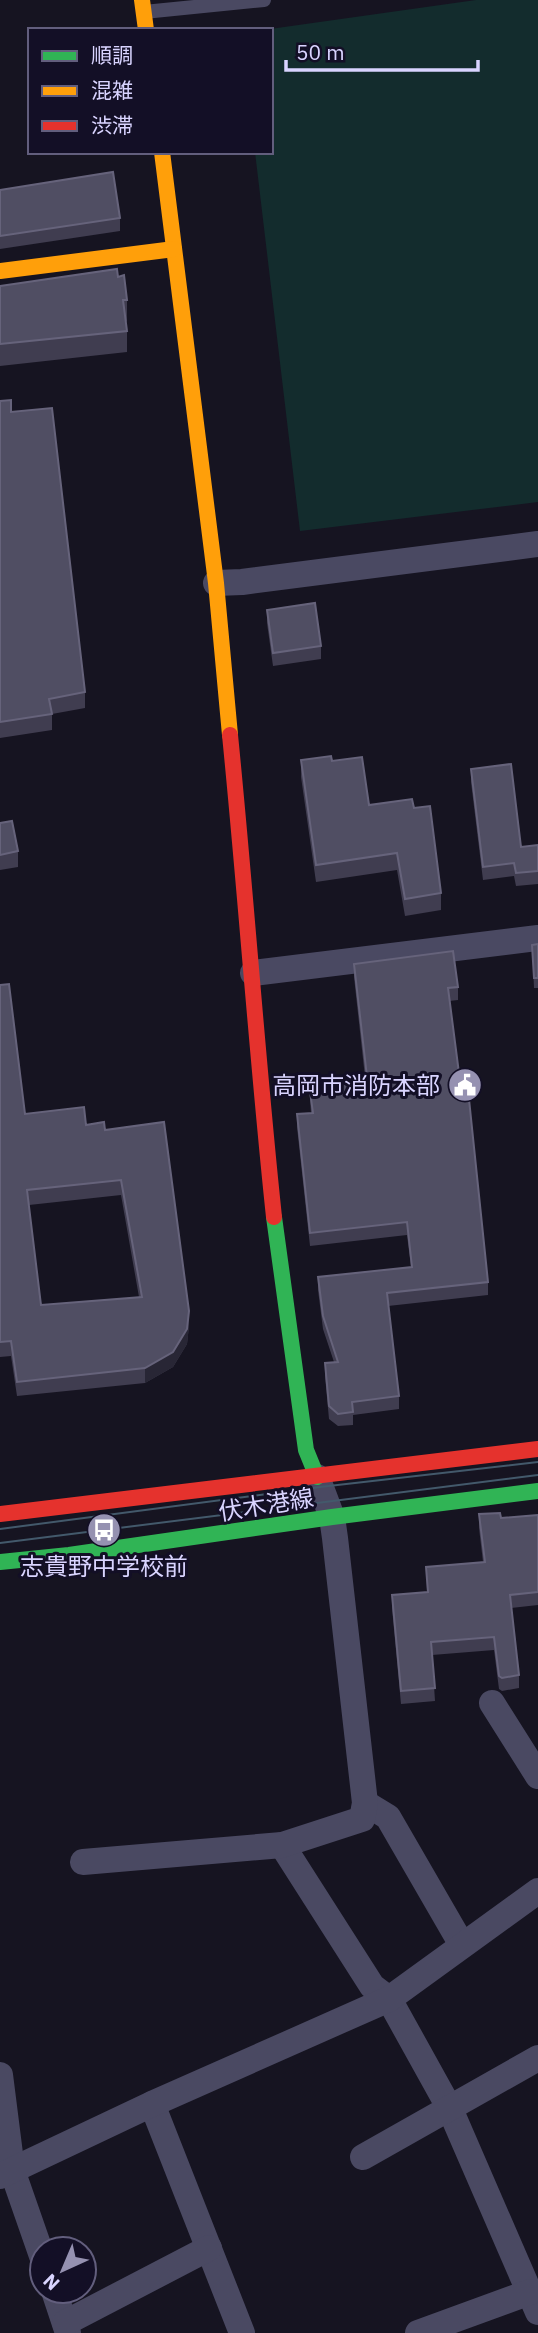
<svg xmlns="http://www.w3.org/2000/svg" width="538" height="2333" font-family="'IBM Plex Sans','Noto Sans JP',sans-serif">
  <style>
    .green { fill: #132c2d }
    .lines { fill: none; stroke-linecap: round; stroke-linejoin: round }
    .lane { stroke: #4a4962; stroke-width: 14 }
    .street { stroke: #4a4962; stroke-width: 26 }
    .fast { stroke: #30b455; stroke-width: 16 }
    .slow { stroke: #ff9f0a; stroke-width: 16 }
    .jam { stroke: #e5322d; stroke-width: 16 }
    .tram { stroke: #43596b; stroke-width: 2 }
    .wall { fill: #403d50; fill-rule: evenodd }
    .shaded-wall { fill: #282635 }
    .building { fill: #504e63; stroke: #66637b; stroke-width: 2; fill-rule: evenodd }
    .labels { text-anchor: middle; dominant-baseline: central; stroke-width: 6; stroke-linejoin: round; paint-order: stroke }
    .poi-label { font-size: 24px; fill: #d9d4ff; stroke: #130f26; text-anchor: end }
    .street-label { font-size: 24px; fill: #d9d4ff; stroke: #130f26 }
  </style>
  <rect width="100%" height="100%" fill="#161421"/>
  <path class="green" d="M476 0H538V502L300 531 255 152H271V30H263Z"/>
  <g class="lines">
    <path class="lane" d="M144 12 264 0"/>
    <g class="street">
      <path d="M216 583 242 582 538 544"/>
      <path d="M253 973 538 938"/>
      <path d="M492 1703 538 1776"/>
      <path d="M365 1803 388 1817 462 1945"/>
      <path d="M282 1845 372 1986 389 1999 450 2109 538 2312"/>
      <path d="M83 1862 282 1845 362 1819 365 1803 335 1538 332 1517 317 1477"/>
      <path d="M0 2075 12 2170 42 2256"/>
      <path d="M152 2104 242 2333"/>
      <path d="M363 2157 538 2058"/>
      <path d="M0 2176 152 2104 389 1999 538 1891"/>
      <path d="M54 2291 68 2333"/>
      <path d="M65 2323 209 2248"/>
      <path d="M418 2333 530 2292"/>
    </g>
    <g class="fast">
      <path d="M274 1217 306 1450 317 1477"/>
      <path d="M0 1562 69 1555 332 1517 538 1491"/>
    </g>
    <g class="slow">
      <path d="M142 0 146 30"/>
      <path d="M162 152 216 583 230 735"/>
      <path d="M0 271 174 249"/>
    </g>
    <g class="jam">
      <path d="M230 735C246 895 257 1057 274 1217"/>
      <path d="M0 1514 538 1449"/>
    </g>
    <g class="tram">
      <path d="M0 1529 320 1487 538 1462"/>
      <path d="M0 1543 538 1475"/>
    </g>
  </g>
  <g class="wall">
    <path d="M0 190 120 218V231L0 249Z"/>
    <path d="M118 277 127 300V321L126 322 127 331V352L0 366V286Z"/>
    <path d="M0 401 11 412 85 692V708L52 714V730L0 738Z"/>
    <path d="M267 610 321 646V659L273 666 267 623Z"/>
    <path d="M301 760 332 761 369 805 414 808 441 893V910L405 916 397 870 316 882 301 777Z"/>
    <path d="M471 769 521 847 538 845V884L516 886 514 876 483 880 471 782Z"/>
    <path d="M0 823 18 851V867L0 870Z"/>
    <path d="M538 944V988H534L532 945Z"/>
    <path d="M354 964 458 987V1000L449 1001 488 1282V1295L388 1306 399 1396V1409L353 1415V1425L338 1426 329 1419 325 1376V1363L334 1362 323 1329 318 1290V1277L411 1267 407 1235 310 1246 297 1127V1114L311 1113 309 1084 365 1077 354 977Z"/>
    <path d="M0 985 25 1114 86 1125 105 1130 189 1326 187 1344 173 1367 145 1383 17 1396 11 1356 0 1357ZM121 1195 139 1297 41 1305 29 1205Z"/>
    <path d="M479 1514 501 1518 538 1515V1605L511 1608 519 1675V1688L502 1691 499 1689 494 1650 432 1655 435 1701 401 1704 392 1608V1595L427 1592 426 1567 483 1562 479 1528Z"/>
  </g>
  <path class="shaded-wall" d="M189 1311V1326L187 1344 173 1367 145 1383V1368Z"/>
  <g class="building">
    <path d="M113 172 120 218 0 236V190Z"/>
    <path d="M117 269 118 277 124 275 127 300H123L127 331 0 344V286Z"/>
    <path d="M11 400V412L52 408 85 692 49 699 52 714 0 722V401Z"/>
    <path d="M315 603 321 646 273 653 267 610Z"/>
    <path d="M331 756 332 761 362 757 369 805 412 799 414 808 430 806 441 893 405 899 397 853 316 865 301 760Z"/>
    <path d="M511 764 521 847 538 845V871L516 873 514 863 483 867 471 769Z"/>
    <path d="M12 821 18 851 0 855V823Z"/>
    <path d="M538 944V978H534L532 945Z"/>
    <path d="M453 951 458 987 448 988 460 1081 467 1080 488 1282 387 1293 399 1396 352 1402 353 1412 338 1414 329 1406 325 1363 338 1362 323 1316 318 1277 412 1267 407 1222 310 1233 297 1114 313 1113 309 1084 367 1077 354 964Z"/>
    <path d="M9 984 25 1114 84 1107 86 1125 104 1122 105 1130 164 1122 189 1311 187 1329 173 1352 145 1368 17 1382 11 1341 0 1342V985ZM121 1180 142 1297 41 1305 27 1190Z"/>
    <path d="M500 1513 501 1518 538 1515V1592L510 1595 519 1675 502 1678 499 1676 494 1637 431 1642 435 1688 401 1691 392 1595 428 1592 426 1567 485 1562 479 1514Z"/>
  </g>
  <defs>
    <g id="civic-disc" transform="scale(1.75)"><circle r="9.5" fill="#9591b1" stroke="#130f26"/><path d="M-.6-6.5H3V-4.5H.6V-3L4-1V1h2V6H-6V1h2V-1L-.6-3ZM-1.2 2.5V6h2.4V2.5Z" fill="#fff"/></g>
    <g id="bus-disc" transform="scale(1.75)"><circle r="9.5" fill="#9591b1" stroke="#130f26"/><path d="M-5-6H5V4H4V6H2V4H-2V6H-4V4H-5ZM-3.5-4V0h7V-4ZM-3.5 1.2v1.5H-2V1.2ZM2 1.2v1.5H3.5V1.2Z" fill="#fff"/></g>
  </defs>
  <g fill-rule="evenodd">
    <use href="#civic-disc" x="465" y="1085"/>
    <use href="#bus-disc" x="104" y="1530"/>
  </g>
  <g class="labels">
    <g class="poi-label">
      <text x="440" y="1085">高岡市消防本部</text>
      <text x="104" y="1566" text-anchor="middle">志貴野中学校前</text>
    </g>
    <g class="street-label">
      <text transform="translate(266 1504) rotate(-9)">伏木港線</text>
    </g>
  </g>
  <rect x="28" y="28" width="245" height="126" fill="#130f26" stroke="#625e7d" stroke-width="2"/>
  <rect x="42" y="51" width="35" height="10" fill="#30b455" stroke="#625e7d" stroke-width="2"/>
  <text x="91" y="63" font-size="21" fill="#d9d4ff">順調</text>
  <rect x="42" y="86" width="35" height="10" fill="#ff9f0a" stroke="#625e7d" stroke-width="2"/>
  <text x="91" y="98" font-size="21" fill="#d9d4ff">混雑</text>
  <rect x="42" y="121" width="35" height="10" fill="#e5322d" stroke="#625e7d" stroke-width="2"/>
  <text x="91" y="133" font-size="21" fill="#d9d4ff">渋滞</text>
  <g transform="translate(63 2270) rotate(224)"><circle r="33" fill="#130f26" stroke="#625e7d" stroke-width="2"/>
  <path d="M0-5L12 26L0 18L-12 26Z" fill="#9591b1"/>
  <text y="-10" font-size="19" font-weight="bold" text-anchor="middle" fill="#d9d4ff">N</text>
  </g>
  <path d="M286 60v10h192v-10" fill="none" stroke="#d9d4ff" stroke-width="3.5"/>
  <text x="296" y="60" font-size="21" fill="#d9d4ff" stroke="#130f26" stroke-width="5" paint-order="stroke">50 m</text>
</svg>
